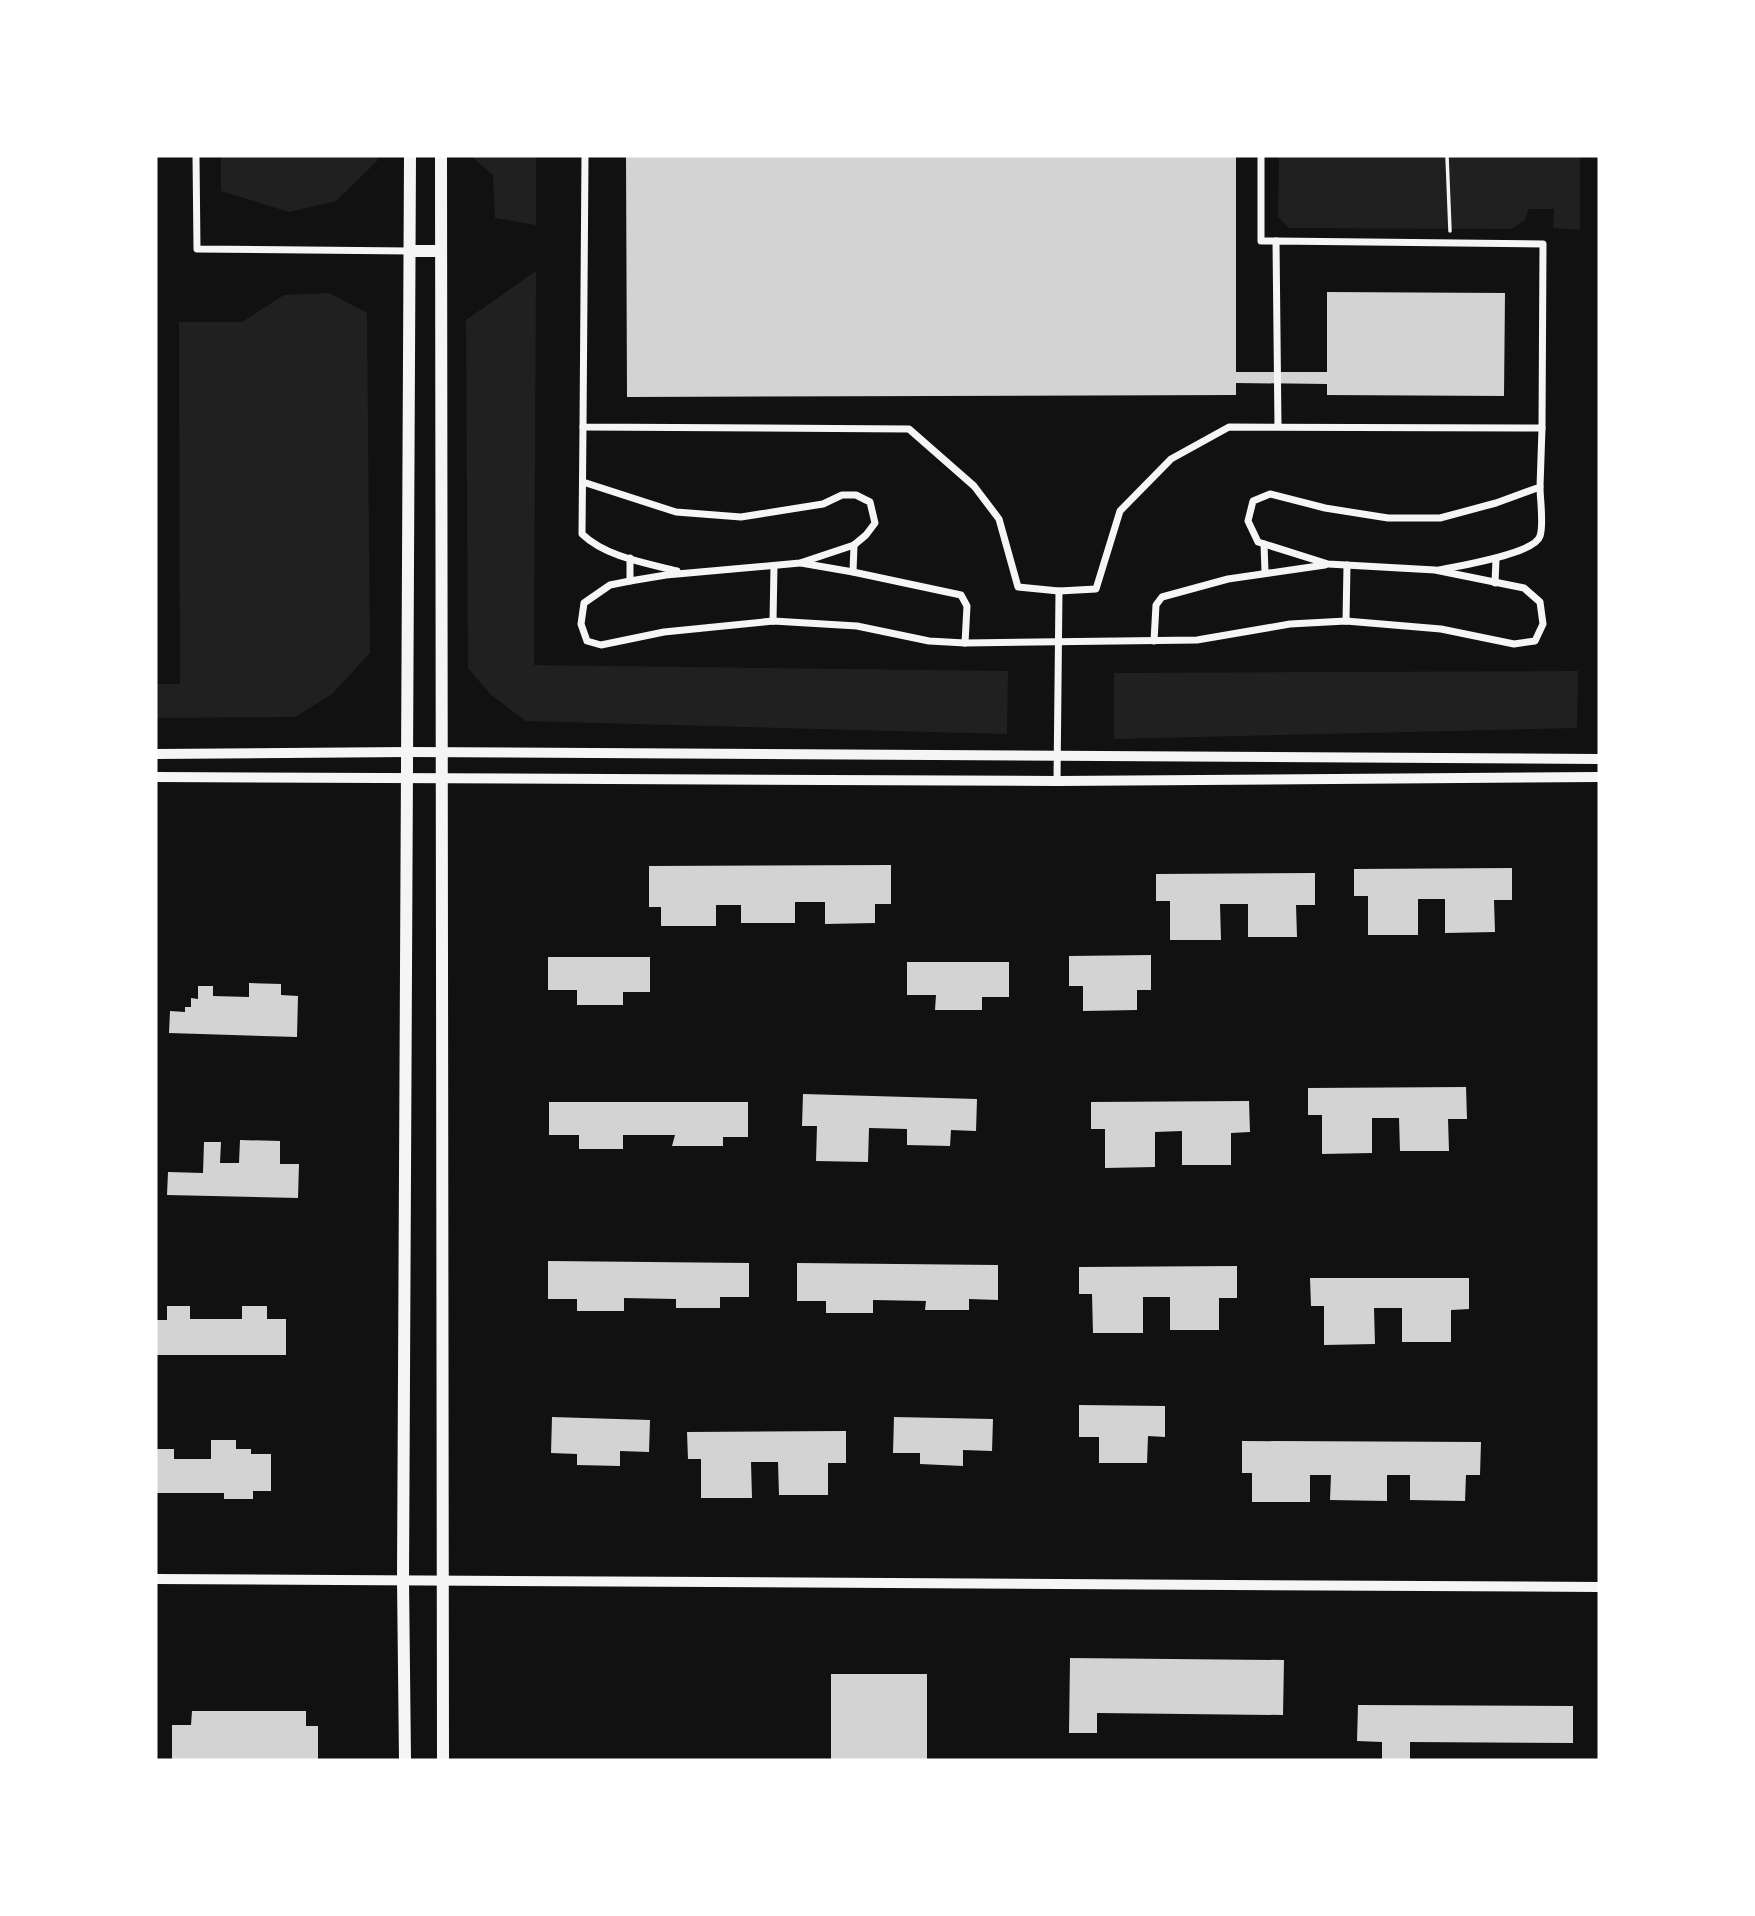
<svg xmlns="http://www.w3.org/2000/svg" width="1755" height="1916" font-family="Karla,sans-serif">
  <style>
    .green { fill: #202020 }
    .building { fill: #d3d3d3 }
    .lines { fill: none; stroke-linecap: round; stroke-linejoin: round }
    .path { stroke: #f5f5f5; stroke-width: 3.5 }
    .minor { stroke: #f5f5f5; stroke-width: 7 }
    .tertiary { stroke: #f5f5f5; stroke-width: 10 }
    .secondary { stroke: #f5f5f5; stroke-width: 12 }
  </style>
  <rect width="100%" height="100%" fill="#111"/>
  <g class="green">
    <path d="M221 156H377V161L336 201 289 212 221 191Z"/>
    <path d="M471 156H536V225L495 218 493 175Z"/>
    <path d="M1279 156H1580V230L1553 228 1554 209H1529L1524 221 1511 229 1289 228 1278 217Z"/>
    <path d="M536 271 534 665 1008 671 1007 734 526 721 491 695 468 668 466 320Z"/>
    <path d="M329 293 367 313 370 653 332 694 295 717 156 718V684H180L179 322H242L284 295Z"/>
    <path d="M1578 671 1577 728 1114 739V673Z"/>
  </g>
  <g class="building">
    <path d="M626 156H1236V372H1327V292L1505 293 1504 396 1327 395V384L1236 383V395L627 397Z"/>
    <path d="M891 865V904H875V923L825 924V902H795V923H741V905H716V926H661V907H649V866Z"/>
    <path d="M1512 868V900H1494L1495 932 1445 933V899H1418V935H1368V896H1354V869Z"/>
    <path d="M1315 873V905H1296L1297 937H1248V904H1220L1221 940H1170V901H1156V874Z"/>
    <path d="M1151 955V990H1137V1010L1083 1011V986H1069V956Z"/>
    <path d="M548 957H650V992H623V1005H577V990H548Z"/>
    <path d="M907 962H1009V997H982V1010H935L936 995H907Z"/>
    <path d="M249 983 281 984V995L298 996 297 1037 169 1033 170 1011 185 1012V1007H191V998L198 999V986H213V996L249 997Z"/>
    <path d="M1466 1087 1467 1119H1448L1449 1151H1400L1399 1118H1372V1153L1322 1154V1115H1308V1088Z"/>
    <path d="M803 1094 977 1099 976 1131 951 1130 950 1146 907 1145V1129L869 1128 868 1162 816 1161 817 1126H802Z"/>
    <path d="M1249 1101 1250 1132 1231 1133V1165H1182V1131L1155 1132V1167L1105 1168V1129H1091V1102Z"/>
    <path d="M549 1102H748V1137H723V1146H672L675 1135H623V1149H579V1135H549Z"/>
    <path d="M240 1140 280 1141V1164H299L298 1198 167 1195 168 1172 203 1173 204 1142H221L220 1163H239Z"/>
    <path d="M548 1261 749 1263V1297H720V1308H676V1299L624 1298V1311H577V1299H548Z"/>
    <path d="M797 1263 998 1265V1300L969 1299V1310H925L926 1301 873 1300V1313H826V1301H797Z"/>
    <path d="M1237 1266V1298H1219V1330H1170V1297H1143V1333H1093L1092 1294H1079V1267Z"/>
    <path d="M1310 1278H1469V1309L1451 1310V1342H1402V1308H1374L1375 1344 1324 1345V1306H1311Z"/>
    <path d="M167 1306H190V1319H242V1306H267V1319H286V1355H156V1320H167Z"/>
    <path d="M1079 1405 1165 1406V1437L1148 1436 1147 1463H1099V1437H1079Z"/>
    <path d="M552 1417 650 1420 649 1452 620 1451V1466L577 1465V1454L551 1453Z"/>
    <path d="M894 1417 993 1419 992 1451 963 1450V1466L920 1464V1453H893Z"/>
    <path d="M846 1431V1463H828V1495H779L778 1462H751L752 1498H701V1459H688L687 1432Z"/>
    <path d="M211 1440H236V1449H251V1454H271V1491H253V1499H224V1493H156V1449H174V1459H211Z"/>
    <path d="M1242 1441 1481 1442 1480 1475H1466L1465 1501 1410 1500V1475H1387V1501L1330 1500 1331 1475H1310V1502H1252V1473H1242Z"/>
    <path d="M1070 1658 1284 1660 1283 1715 1097 1713V1733H1069Z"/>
    <rect x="831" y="1674" width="96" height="86"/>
    <path d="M1358 1705 1573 1706V1743L1410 1742V1760H1382V1742L1357 1741Z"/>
    <path d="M192 1711H306V1726H318V1760H172V1725H191Z"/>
  </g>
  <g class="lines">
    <path class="path" d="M1447 156 1450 231"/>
    <g class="minor">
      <path d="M196 156 197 249 410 251"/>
      <path d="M585 156 583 427 909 429 974 486 999 519 1018 587 1059 591 1096 589 1120 511 1171 459 1229 427 1542 428 1543 244 1276 241 1278 427"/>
      <path d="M1261 156V241H1276"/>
      <path d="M583 427 582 534C606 557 646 563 677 571"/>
      <path d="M583 482 676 512 741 517 823 504 842 495H856L870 502 875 523 866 535 854 545 800 563 666 575 630 581 610 585 584 603 581 624 587 641 601 645 664 632 773 621 857 626 929 641 965 643 1197 640 1290 624 1346 621 1441 629 1514 644 1535 641 1543 624 1540 602 1524 588 1435 570 1328 564 1258 542 1248 521 1253 501 1270 494 1325 508 1388 518H1440L1496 503 1540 487 1542 428"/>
      <path d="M1264 544 1265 572"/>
      <path d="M630 558V581"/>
      <path d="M801 563 853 572 961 595 967 606 965 643"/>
      <path d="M1439 570C1457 566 1535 554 1540 536 1544 525 1540 499 1540 487"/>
      <path d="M853 572 854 545"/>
      <path d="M1495 583 1496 559"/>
      <path d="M773 621 774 566"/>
      <path d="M1346 621 1347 565"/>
      <path d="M1154 641 1156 605 1162 597 1228 579 1325 565"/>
      <path d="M1057 781 1059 591"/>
    </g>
    <g class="tertiary">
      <path d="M156 754 409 752 1599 759"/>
      <path d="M156 777 1057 781 1599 777"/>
      <path d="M156 1579 1599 1587"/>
    </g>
    <g class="secondary">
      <path d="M441 156 443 1760"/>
      <path d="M410 251H441"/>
      <path d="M405 1760 403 1580 410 156"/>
    </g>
  </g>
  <rect width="1755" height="1916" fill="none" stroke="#ffffff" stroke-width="315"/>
</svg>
